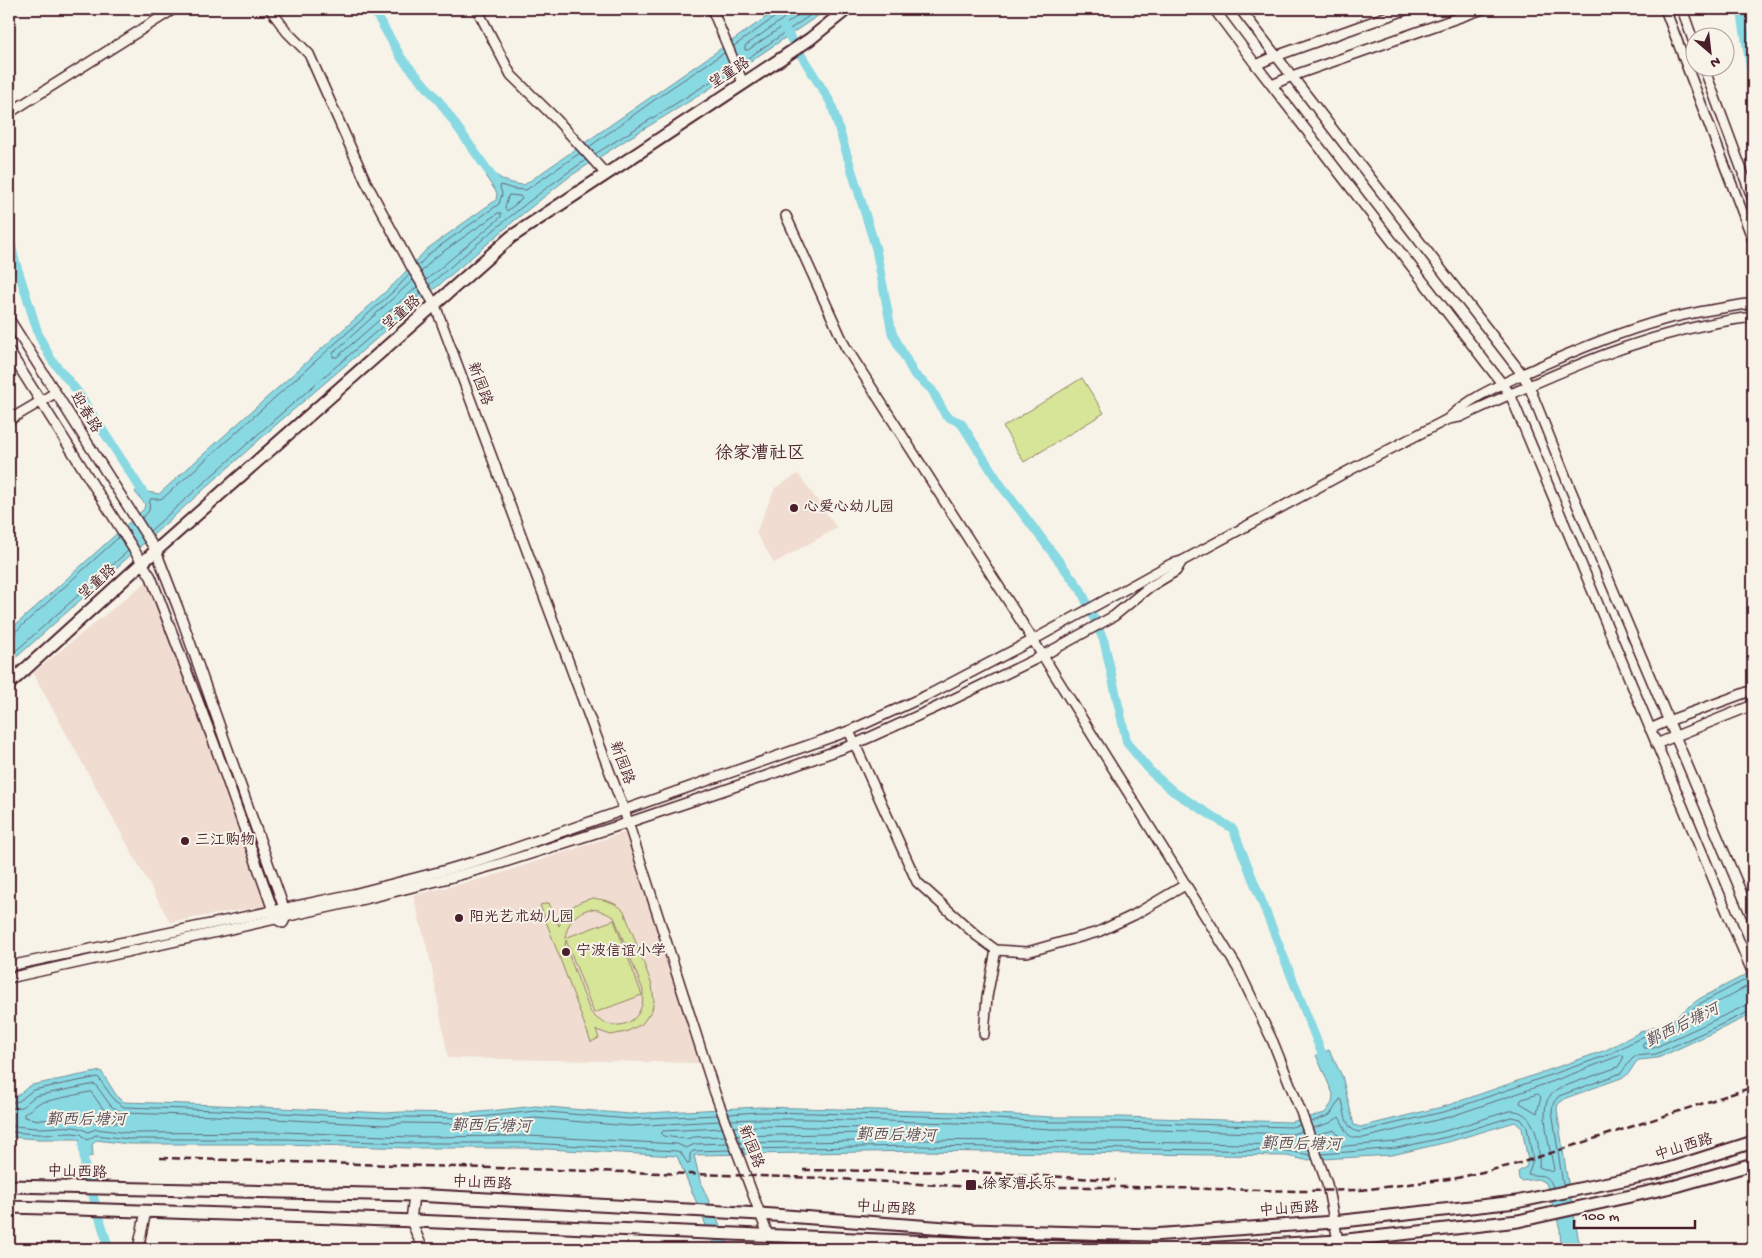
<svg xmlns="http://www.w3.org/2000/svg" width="1762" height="1258" font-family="'Gochi Hand','LXGW WenKai TC',sans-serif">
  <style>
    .built { fill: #f0dcd1 }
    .green { fill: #d7e599; stroke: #908262; fill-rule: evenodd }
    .water { fill: #89d9e3; stroke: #708f99 }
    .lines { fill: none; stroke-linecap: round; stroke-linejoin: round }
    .shore { stroke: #636975; stroke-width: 1 }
    .canal { stroke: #89d9e3; stroke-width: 9 }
    .minor-casing { stroke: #4a1f2b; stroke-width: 12 }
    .major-casing { stroke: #4a1f2b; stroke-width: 15 }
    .minor { stroke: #f7f3e8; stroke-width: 9 }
    .major { stroke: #f7f3e8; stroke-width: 11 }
    .rail { stroke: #4a1f2b; stroke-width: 2.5; stroke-dasharray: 8 4; stroke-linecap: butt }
    .poi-dot { fill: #4a1f2b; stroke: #f7f3e8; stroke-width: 2 }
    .labels { text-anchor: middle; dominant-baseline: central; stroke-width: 4; stroke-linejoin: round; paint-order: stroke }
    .street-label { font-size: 15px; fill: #4a1f2b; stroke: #f7f3e8 }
    .poi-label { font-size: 15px; fill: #4a1f2b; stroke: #f7f3e8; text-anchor: start }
    .water-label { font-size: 16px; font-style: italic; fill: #5a4e59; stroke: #f7f3e8 }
    .quarter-label { font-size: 18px; fill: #4a1f2b; stroke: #f7f3e8 }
  </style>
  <rect width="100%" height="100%" fill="#f7f3e8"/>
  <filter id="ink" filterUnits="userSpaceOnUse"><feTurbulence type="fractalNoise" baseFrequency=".02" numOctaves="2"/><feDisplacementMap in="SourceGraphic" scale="10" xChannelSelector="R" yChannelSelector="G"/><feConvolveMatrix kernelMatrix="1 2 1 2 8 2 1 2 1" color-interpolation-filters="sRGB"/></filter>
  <g filter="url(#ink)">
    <g class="built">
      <path d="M798 474 837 528 774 563 756 533 775 488Z"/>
      <path d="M147 581 270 905 170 922 33 673Z"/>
      <path d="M626 832 699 1063 448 1058 431 963 413 895 486 878Z"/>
    </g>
    <g class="green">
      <path d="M1082 378 1104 413 1024 462 1003 427Z"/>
      <path d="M593 898C605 900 616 902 624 911L652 985 654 1001 652 1010 642 1024 626 1032 611 1035 596 1030 599 1038 591 1042 540 905 549 903 559 926C565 909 575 902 593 898ZM589 909 599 910 614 917 643 990C643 997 643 1003 640 1010 631 1031 602 1029 590 1011L565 945 566 940 594 1013 642 995 614 920 565 938C568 922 574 914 589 909Z"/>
    </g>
    <g class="water">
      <path d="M778 9H828L703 93 629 138 569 177 515 220 278 423 9 664V631L144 509 145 504 135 492 142 484 147 492 159 494 393 285 427 249 496 200 497 193 486 177 493 172C501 181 513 184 524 185Z"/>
      <path d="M1753 971V1014L1658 1058 1639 1060 1636 1062 1629 1073 1624 1077 1566 1098 1558 1104 1557 1109 1566 1171 1579 1242V1249H1561L1560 1229 1546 1183 1538 1179 1521 1181 1519 1179 1518 1172 1526 1167 1528 1161 1522 1128 1515 1122 1448 1142 1392 1155 1305 1160 1287 1156 919 1151 694 1155 700 1181 730 1249H716L677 1156 528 1148H410L284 1144H129L96 1140 92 1145 93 1156 82 1157V1144L78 1139H38L9 1137V1098C20 1097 23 1089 32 1085L101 1071 118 1098 124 1102 218 1105 385 1113 402 1112 471 1113 536 1106 629 1114 759 1107 957 1112 1052 1117H1121L1291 1122 1325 1113 1332 1103 1333 1094 1316 1055 1329 1050 1342 1076 1354 1125 1360 1127 1446 1106 1606 1050 1640 1032 1668 1023 1699 999Z"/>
    </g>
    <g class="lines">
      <g class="shore">
        <path d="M787 9 786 14 783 19 745 46V50H748L808 9"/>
        <path d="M734 46 778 15 780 9"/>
        <path d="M741 63 819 9"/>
        <path d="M589 147 671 88 724 53"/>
        <path d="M595 154 731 69"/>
        <path d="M509 195 520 196 522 199 507 211 505 208Z"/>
        <path d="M418 266 430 253 499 204 502 194 500 187 501 185 513 189 526 190 580 153"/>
        <path d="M421 272 434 258 498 213H501V217L426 280"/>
        <path d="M413 280 333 353V357H337L417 287"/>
        <path d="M429 285C480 242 530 197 586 160"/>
        <path d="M142 518 149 511 150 499H159L163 498 396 289 409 275"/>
        <path d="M150 531 275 419 421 293"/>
        <path d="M9 635 14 633 119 537"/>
        <path d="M9 657 128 551"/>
        <path d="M1753 983 1705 1009 1673 1033 1645 1042 1642 1046 1644 1048H1654L1747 1005 1753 1004"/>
        <path d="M91 1092 104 1110 117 1120V1123L96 1122 89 1123 72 1119 39 1120 24 1117V1114L39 1103Z"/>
        <path d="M1538 1094 1541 1097 1537 1113 1520 1103 1521 1100Z"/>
        <path d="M9 1103 19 1101 33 1090 98 1077 115 1101 124 1107 218 1110 385 1118 403 1117 471 1118 536 1111 629 1119 717 1115"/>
        <path d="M9 1109 22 1107 35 1096 95 1084 111 1106 123 1113 217 1116 385 1125 403 1123 471 1124 536 1118 629 1126 719 1121"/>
        <path d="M729 1114 759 1112 813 1113 957 1117 1052 1122H1121L1291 1127 1300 1125"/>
        <path d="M731 1120 759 1119H812L957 1123 1051 1129H1121L1292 1134 1302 1131"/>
        <path d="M1311 1122 1330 1115 1340 1099 1342 1100C1345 1112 1345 1130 1359 1132L1447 1111 1608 1055 1642 1037 1670 1027 1701 1003 1749 978"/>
        <path d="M9 1126C20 1126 30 1128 41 1128 57 1128 74 1123 88 1132L96 1129 129 1133 284 1132 410 1137 528 1136 677 1144 686 1148 695 1144 728 1143"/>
        <path d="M734 1127 759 1126 867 1128 869 1131 866 1133 737 1136"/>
        <path d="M722 1128 663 1131 661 1134 663 1136 686 1139 694 1137 725 1136"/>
        <path d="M1313 1128 1330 1123 1339 1117C1347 1129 1343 1139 1363 1138L1449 1117 1554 1081 1621 1055 1624 1057 1618 1067 1562 1087C1556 1091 1550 1094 1547 1101 1541 1117 1551 1152 1554 1170L1552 1172 1539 1167C1540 1147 1537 1108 1509 1111L1445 1131 1396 1142 1320 1148"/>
        <path d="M9 1132 39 1134 72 1133 81 1134 87 1140 96 1135 129 1139H284L410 1143H528L677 1151 681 1153 688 1164 690 1162V1154L693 1151 730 1150"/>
        <path d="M1315 1135 1334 1130 1339 1136 1337 1140 1317 1141"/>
        <path d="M740 1143 919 1140 1195 1143 1288 1145 1308 1149"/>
        <path d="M742 1149 919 1146 1287 1151 1311 1155"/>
        <path d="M1322 1154 1397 1148 1447 1137 1511 1117 1521 1119 1527 1127 1533 1160 1528 1174C1540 1177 1548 1172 1553 1187"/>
        <path d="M1563 1185 1552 1110 1554 1102 1559 1096 1621 1073 1632 1059 1636 1056 1656 1054 1753 1010"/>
      </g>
      <g class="canal">
        <path d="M1741 9 1753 83"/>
        <path d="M375 12 402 59 439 101 496 182"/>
        <path d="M783 26 831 103 876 249 892 333 914 374 932 390 946 416 961 423 1000 484 1081 590 1104 641 1127 743 1151 772 1174 792 1233 829 1326 1064"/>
        <path d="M9 234 14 257 39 336 51 359 77 391 146 497"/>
        <path d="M83 1145 85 1169 109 1249"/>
      </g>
      <g class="minor-casing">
        <g id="minor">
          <path d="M270 9 287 32 309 54 366 182 412 268 435 305 624 810 715 1093 768 1235"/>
          <path d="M477 9 511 75 556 119 605 173"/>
          <path d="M712 9 743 83"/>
          <path d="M1214 9 1256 65 1510 394 1753 974"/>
          <path d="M1240 9 1522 374 1529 386 1570 488 1753 920"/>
          <path d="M1665 9 1753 240"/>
          <path d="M1682 9 1694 43"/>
          <path d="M1256 65 1276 56 1408 9"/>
          <path d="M1704 68 1753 200"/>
          <path d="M1272 85 1292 76 1483 9"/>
          <path d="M9 113 174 9"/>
          <path d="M786 216 845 346 1033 640 1237 967 1273 1042 1301 1112 1327 1184 1338 1241 1346 1249"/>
          <path d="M9 319 156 551 178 608 284 908 286 917 283 923 276 919 214 743 151 577 9 351"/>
          <path d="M1448 419 1460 417C1554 374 1649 329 1753 317"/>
          <path d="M9 420 55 393"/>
          <path d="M1650 729 1668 721 1753 690"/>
          <path d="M849 731 917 882 977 936 996 950 1027 952 1098 932 1134 915 1185 885"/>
          <path d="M1656 744 1753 705"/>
          <path d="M9 966 353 894 446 870 490 857 849 731 932 693 1033 640 1171 564 1182 561 1350 470 1448 419C1469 398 1500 385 1527 372 1571 352 1616 333 1663 320 1693 312 1723 308 1753 303"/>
          <path d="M9 978 357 901 449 878 499 864 627 823 766 776 855 744 935 708 1042 656 1114 616 1148 588 1176 571 1182 561"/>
          <path d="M984 1034 987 997 996 950"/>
          <path d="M414 1195 411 1221 423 1249"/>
          <path d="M138 1249 146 1211"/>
        </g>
      </g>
      <g class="major-casing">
        <g id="major">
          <path d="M9 684 142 563 511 237 782 58 810 39 847 9"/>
          <path d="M9 1186 414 1195 760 1214 972 1230 1152 1235 1334 1222 1516 1202 1656 1173 1753 1142"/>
          <path d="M9 1207C382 1217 755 1237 1128 1249"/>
          <path d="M1200 1249 1338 1241 1518 1221 1676 1186 1753 1164"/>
        </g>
      </g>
      <use href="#minor" class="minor"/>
      <use href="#major" class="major"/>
      <g class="rail">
        <path d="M160 1158 824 1178 970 1187H1129L1300 1191 1361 1190 1457 1178 1517 1164 1753 1087"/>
        <path d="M803 1170 972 1172 1116 1180"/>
      </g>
    </g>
  </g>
  <g class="poi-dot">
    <circle cx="794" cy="508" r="5"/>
    <circle cx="185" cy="841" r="5"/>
    <circle cx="459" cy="918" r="5"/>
    <circle cx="566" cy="952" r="5"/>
    <rect x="965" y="1179" width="12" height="12" rx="2.5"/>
  </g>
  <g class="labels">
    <g class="street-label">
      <text transform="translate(730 74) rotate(-33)">望童路</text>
      <text transform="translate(402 314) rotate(-41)">望童路</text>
      <text transform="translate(479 384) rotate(70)">新园路</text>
      <text transform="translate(85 413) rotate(58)">迎春路</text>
      <text transform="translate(98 583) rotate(-42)">望童路</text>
      <text transform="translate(621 763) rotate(70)">新园路</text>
      <text transform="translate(750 1147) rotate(69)">新园路</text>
      <text transform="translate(1684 1148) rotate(-17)">中山西路</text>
      <text transform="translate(77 1173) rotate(2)">中山西路</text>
      <text transform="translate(482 1184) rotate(3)">中山西路</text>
      <text transform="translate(886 1209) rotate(4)">中山西路</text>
      <text transform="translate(1289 1210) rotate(-4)">中山西路</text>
    </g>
    <g class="poi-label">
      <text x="804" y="508">心爱心幼儿园</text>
      <text x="195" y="841">三江购物</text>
      <text x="469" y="918">阳光艺术幼儿园</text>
      <text x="576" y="952">宁波信谊小学</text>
      <text x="982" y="1185">徐家漕长乐</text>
    </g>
    <g class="water-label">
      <text transform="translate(1683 1027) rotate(-26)">鄞西后塘河</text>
      <text x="86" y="1121">鄞西后塘河</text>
      <text transform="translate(491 1128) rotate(1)">鄞西后塘河</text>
      <text transform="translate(896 1137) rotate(1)">鄞西后塘河</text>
      <text transform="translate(1301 1146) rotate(1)">鄞西后塘河</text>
    </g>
    <g class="quarter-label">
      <text x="760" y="454">徐家漕社区</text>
    </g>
  </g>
  <rect width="1762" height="1258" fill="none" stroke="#f7f3e8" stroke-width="30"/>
  <rect x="15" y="15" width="1732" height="1228" fill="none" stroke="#4a1f2b" stroke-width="2" filter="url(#ink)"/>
  <g transform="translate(1710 52) rotate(152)"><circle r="24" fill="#f7f3e8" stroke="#b29e9c"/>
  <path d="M0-4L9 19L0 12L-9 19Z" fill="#4a1f2b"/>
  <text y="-8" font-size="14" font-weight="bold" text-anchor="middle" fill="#4a1f2b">N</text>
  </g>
  <path d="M1574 1220v8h121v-8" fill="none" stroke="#4a1f2b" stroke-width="2.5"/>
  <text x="1582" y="1220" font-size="15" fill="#4a1f2b" stroke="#f7f3e8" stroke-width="4" paint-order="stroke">100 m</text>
</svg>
